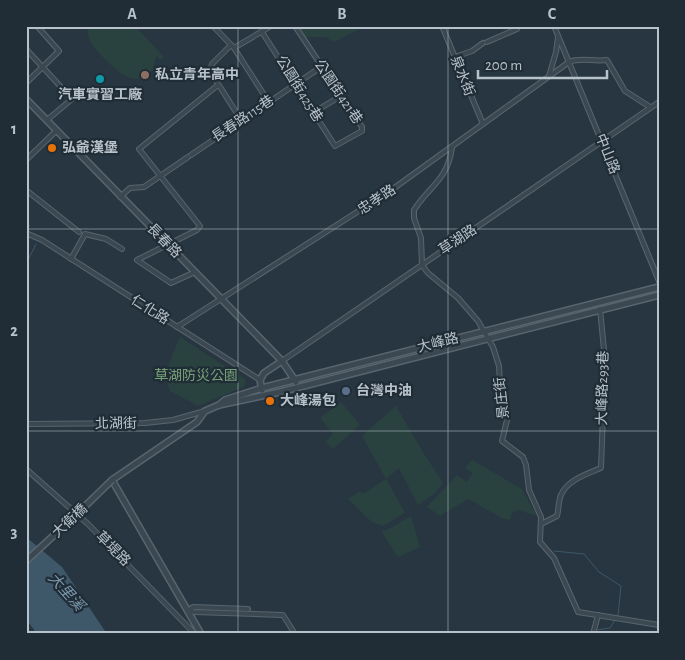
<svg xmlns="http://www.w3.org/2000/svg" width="685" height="660" font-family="'Alegreya Sans','Noto Sans TC',sans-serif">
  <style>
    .green { fill: #294240 }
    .water { fill: #3e5769 }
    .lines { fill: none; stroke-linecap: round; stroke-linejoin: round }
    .stream { stroke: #3e5769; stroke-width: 1 }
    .minor-casing { stroke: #59656e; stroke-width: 6 }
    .tertiary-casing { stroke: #59656e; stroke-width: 8 }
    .minor { stroke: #3b4851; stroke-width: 4 }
    .tertiary { stroke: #3b4851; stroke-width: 5 }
    .tertiary-bridge-casing { stroke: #59656e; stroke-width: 8; stroke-linecap: butt }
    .tertiary-bridge { stroke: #3b4851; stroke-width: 5 }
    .grid { fill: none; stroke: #b8c2cb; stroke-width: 1; stroke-opacity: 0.55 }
    .education-dot { fill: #8d6e63; stroke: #202d36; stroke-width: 2 }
    .culture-dot { fill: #0f9aa8; stroke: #202d36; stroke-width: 2 }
    .food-dot { fill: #e8710a; stroke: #202d36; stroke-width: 2 }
    .service-dot { fill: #5c6f8a; stroke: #202d36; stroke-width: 2 }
    .labels { text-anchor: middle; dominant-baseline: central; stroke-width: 4.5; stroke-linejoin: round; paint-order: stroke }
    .poi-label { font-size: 14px; font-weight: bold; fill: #b8c2cb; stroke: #202d36; text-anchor: start }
    .street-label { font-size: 14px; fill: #b8c2cb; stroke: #202d36 }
    .park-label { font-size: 14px; fill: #77a079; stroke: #202d36 }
    .water-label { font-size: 15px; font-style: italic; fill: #7a98ac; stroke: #202d36 }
    .neatline { fill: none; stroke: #b8c2cb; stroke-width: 2 }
    .grid-label { font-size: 16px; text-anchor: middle; font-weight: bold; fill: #b8c2cb }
  </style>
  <rect width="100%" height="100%" fill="#273641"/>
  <g class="green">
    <path d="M88 26H135L164 57 161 60 156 56 153 69C137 88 122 76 108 62 98 51 85 43 88 26Z"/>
    <path d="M298 26H365L334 42 326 37H304Z"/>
    <path d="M180 337 245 379V386L198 406 170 391C162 372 173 354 180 337Z"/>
    <path d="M341 402 360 425 333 449 325 442 333 434 320 418Z"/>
    <path d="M396 406 421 449 443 483 435 493 418 505 399 468 386 479 405 513 383 526 372 522 348 499 360 491 363 494 386 479 362 436Z"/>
    <path d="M472 460 522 489 537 516 518 510 512 513 510 520 504 519 468 499 440 516 427 507 457 475 467 482 473 473 465 468Z"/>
    <path d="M411 516 420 547 398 557 381 531 387 530Z"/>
  </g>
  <path class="water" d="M26 537 62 567 107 634H37L26 619Z"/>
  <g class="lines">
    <g class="stream">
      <path d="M26 222 30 226"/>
      <path d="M26 264 36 244"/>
      <path d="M554 551 584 554 599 572 621 586 618 615 610 628 596 630"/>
      <path d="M590 634 593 630"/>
    </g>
    <g class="minor-casing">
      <g id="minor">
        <path d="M213 26 234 48 268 101"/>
        <path d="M442 26 483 124"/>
        <path d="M554 26 659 281"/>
        <path d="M262 32 335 146 362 131V127L295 26"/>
        <path d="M487 42 517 29"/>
        <path d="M231 45 212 64 210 71 241 120"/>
        <path d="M234 48 271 26"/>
        <path d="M26 49 72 99 47 120"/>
        <path d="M455 57 472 51 483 43"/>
        <path d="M549 76 556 52 558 37"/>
        <path d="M26 83 59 51 37 26"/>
        <path d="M314 112 341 96"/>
        <path d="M452 148C447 181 429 186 414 210V218L421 238 422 265 428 273 458 298 478 321 493 347 499 366 501 402 507 420 502 441 523 457 526 465 529 490 541 517 540 542 554 558 578 612 659 625"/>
        <path d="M191 155 321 67"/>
        <path d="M26 160 56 131"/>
        <path d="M26 190 79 232"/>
        <path d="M120 197 130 188 144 187 188 157"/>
        <path d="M26 233 42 240 260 380"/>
        <path d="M71 259 85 234 106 239 122 249"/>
        <path d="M195 272 171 283 137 260 197 230 200 226 139 149 218 85"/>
        <path d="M177 327 390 191 569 62C582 57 593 62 607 60L625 91 650 107"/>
        <path d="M282 361 659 102"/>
        <path d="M26 424 145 423 173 420 205 411"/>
        <path d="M26 469 88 524 195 634"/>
        <path d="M541 524 557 516C559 509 558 502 561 495 567 480 587 474 601 468L605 360 600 309"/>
        <path d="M189 610 194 612 283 615 295 634"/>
        <path d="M189 610 193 607 248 609"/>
        <path d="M593 634 598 615"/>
      </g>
    </g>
    <g class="tertiary-casing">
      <g id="tertiary">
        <path d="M26 99 282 361 296 382"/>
        <path d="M262 390 260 380 264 373 282 361"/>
        <path d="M219 405 225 400 262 388 659 287"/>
        <path d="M26 561 76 515"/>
        <path d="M201 634 112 480 197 422 205 411 219 405 280 392 659 295"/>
      </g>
    </g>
    <use href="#minor" class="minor"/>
    <use href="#tertiary" class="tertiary"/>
    <g class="tertiary-bridge-casing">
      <path id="tertiary-bridge" d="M76 515 112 480"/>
    </g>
    <use href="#tertiary-bridge" class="tertiary-bridge"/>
  </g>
  <path class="grid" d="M238 26V634M448 26V634M26 229H659M26 431H659"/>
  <circle class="education-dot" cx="145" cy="75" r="5"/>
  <circle class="culture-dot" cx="100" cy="79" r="5"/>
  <g class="food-dot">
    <circle cx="52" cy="148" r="5"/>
    <circle cx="270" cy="401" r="5"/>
  </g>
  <circle class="service-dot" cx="346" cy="391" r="5"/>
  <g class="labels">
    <g class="poi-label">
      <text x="155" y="75">私立青年高中</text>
      <text x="100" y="95" text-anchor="middle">汽車實習工廠</text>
      <text x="62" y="148">弘爺漢堡</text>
      <text x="356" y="391">台灣中油</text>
      <text x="280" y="401">大峰湯包</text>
    </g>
    <g class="street-label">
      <text transform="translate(462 76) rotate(68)">泉水街</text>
      <text transform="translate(299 89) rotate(58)">公園街425巷</text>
      <text transform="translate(338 92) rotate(56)">公園街421巷</text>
      <text transform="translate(243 119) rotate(-34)">長春路115巷</text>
      <text transform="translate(607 154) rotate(68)">中山路</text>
      <text transform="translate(377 200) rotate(-33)">忠孝路</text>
      <text transform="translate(458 240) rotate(-34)">草湖路</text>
      <text transform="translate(164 241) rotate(45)">長春路</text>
      <text transform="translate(150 310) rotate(32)">仁化路</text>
      <text transform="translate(438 343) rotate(-14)">大峰路</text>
      <text transform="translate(603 388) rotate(-89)">大峰路293巷</text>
      <text transform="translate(502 398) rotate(-96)">景庄街</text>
      <text transform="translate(116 424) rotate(-1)">北湖街</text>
      <text transform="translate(70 521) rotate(-43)">大衛橋</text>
      <text transform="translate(113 549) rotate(45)">草堤路</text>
    </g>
    <g class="park-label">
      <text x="196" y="376">草湖防災公園</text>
    </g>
    <g class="water-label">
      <text transform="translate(66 592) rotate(48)">大里溪</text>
    </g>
  </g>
  <rect width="685" height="660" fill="none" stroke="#202d36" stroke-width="55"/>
  <path d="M478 70v8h129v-8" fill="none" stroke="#b8c2cb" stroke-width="2.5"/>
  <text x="485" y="70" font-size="15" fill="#b8c2cb" stroke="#202d36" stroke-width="4" paint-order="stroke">200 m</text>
  <rect x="28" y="28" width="630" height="604" class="neatline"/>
  <g class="grid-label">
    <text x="132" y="19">A</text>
    <text x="342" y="19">B</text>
    <text x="552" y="19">C</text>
    <text x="14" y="134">1</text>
    <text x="14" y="336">2</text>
    <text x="14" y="537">3</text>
  </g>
</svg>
